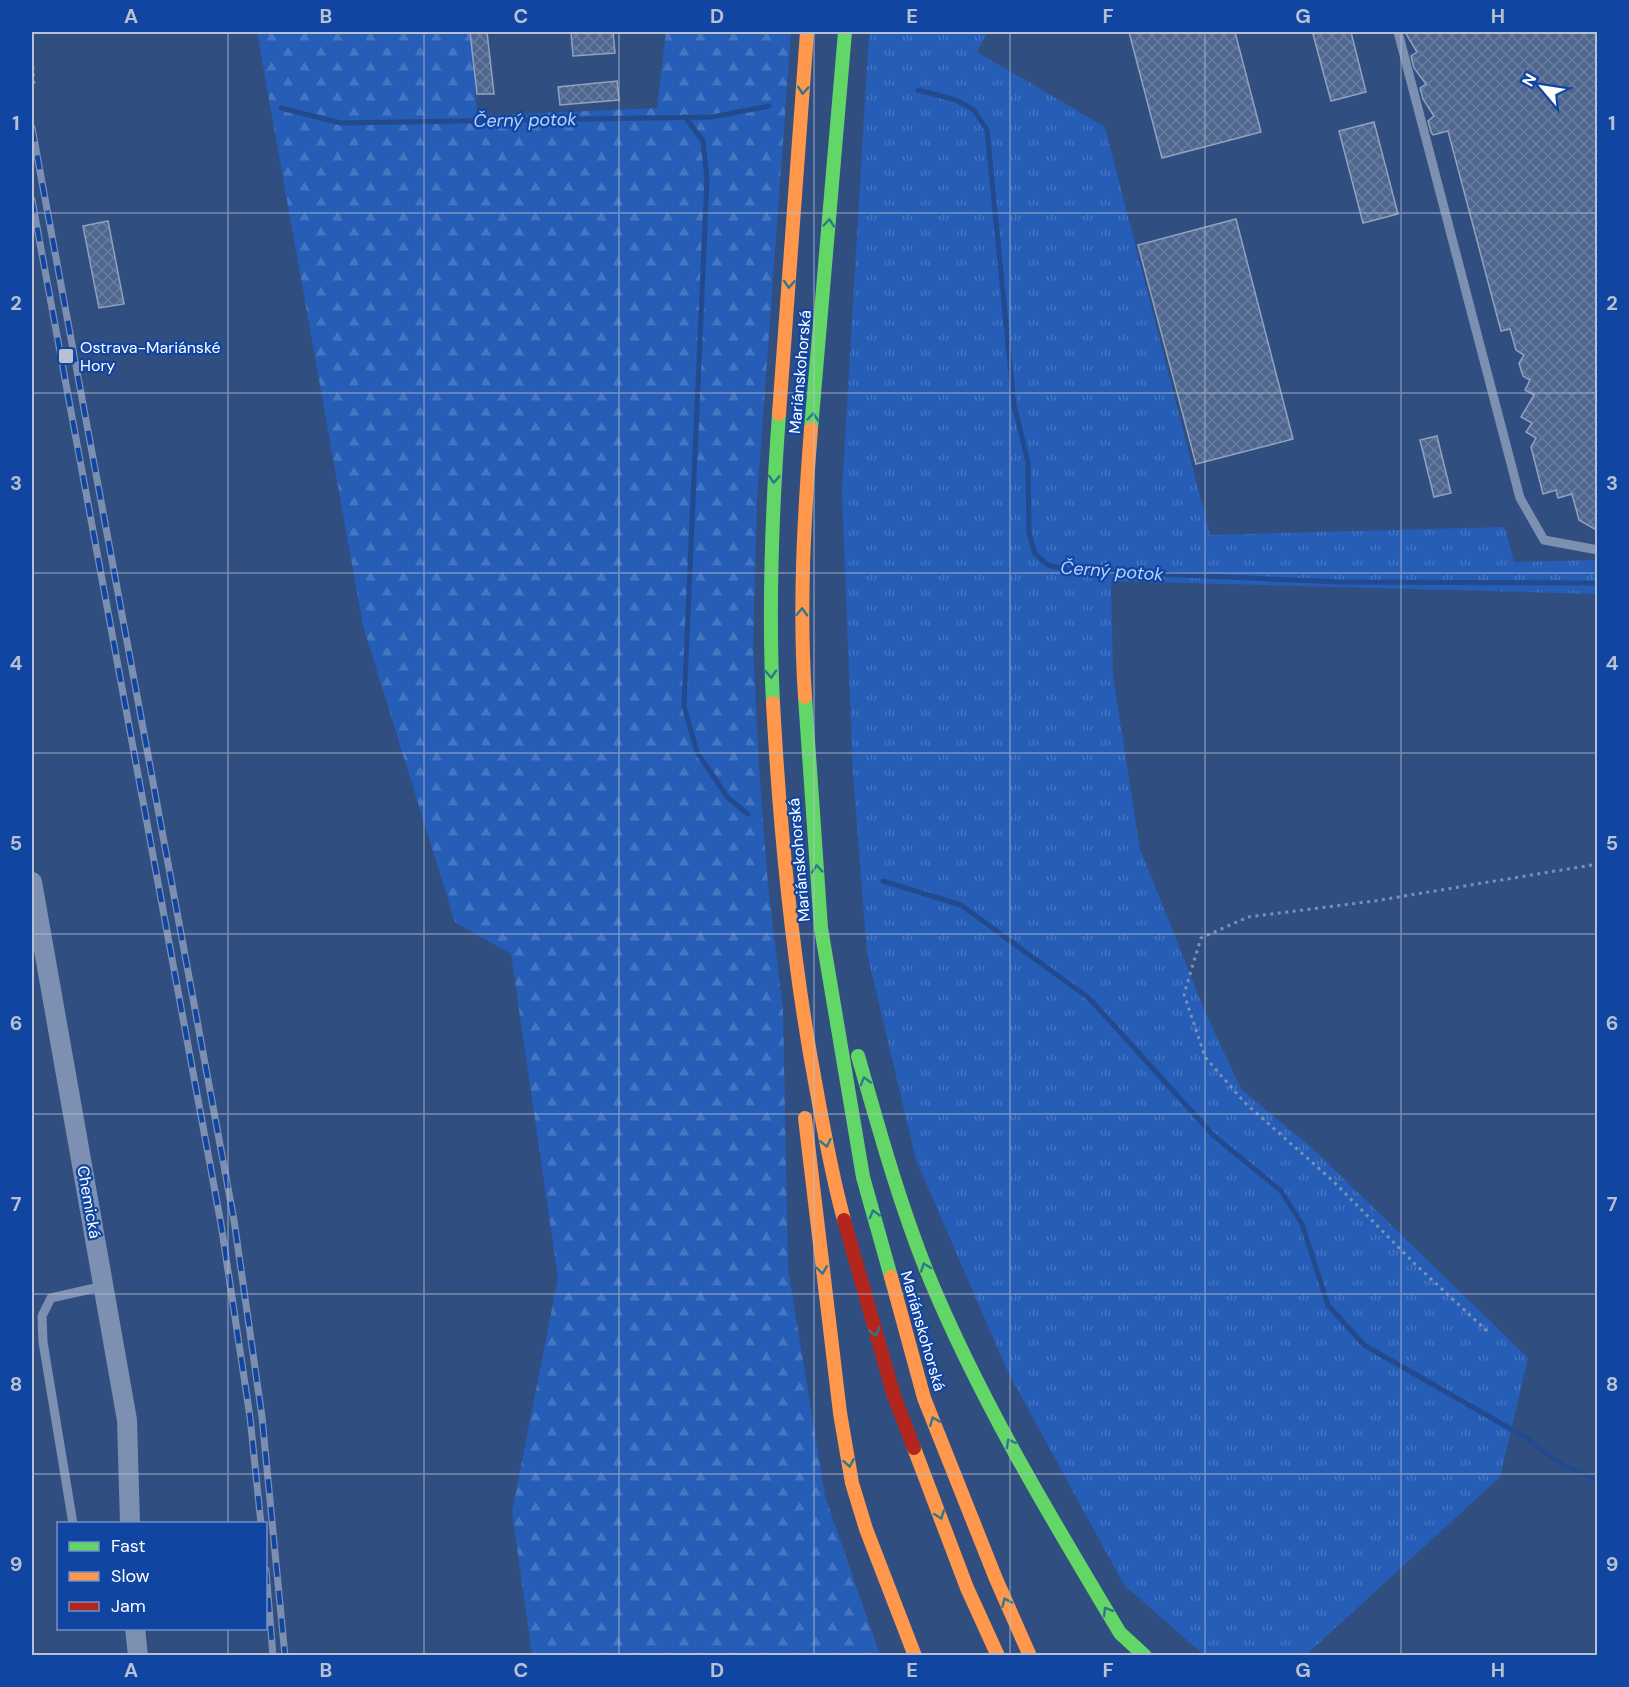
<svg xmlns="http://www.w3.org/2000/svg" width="1629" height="1687" font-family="'DM Sans',sans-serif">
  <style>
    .grass { fill: url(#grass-tufts) }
    .forest { fill: url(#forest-firs) }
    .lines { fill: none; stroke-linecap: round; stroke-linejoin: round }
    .stream { stroke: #234a8f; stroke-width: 5 }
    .building { fill: url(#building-cross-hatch); stroke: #92a2be; stroke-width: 1.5 }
    .path { stroke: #7d90b1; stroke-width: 3; stroke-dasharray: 3 4.5; stroke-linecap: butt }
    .lane { stroke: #7d90b1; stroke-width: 9 }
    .street { stroke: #7d90b1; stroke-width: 20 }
    .fast { stroke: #63d668; stroke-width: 14 }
    .slow { stroke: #ff974d; stroke-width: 14 }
    .jam { stroke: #b3261e; stroke-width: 14 }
    .rail-casing { stroke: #7d8fb0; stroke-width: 7 }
    .rail { stroke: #1046a2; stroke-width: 4.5; stroke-dasharray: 14; stroke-linecap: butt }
    .oneway { stroke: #2d788e }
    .grid { fill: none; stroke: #b7c1d3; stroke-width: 1.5; stroke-opacity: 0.55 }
    .poi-dot { fill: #b7c1d3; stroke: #1046a2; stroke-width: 2 }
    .labels { text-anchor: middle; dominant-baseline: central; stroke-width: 4.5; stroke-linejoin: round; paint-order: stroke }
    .poi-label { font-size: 16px; fill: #fff; stroke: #1046a2; text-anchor: start }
    .street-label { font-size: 16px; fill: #fff; stroke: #1046a2 }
    .water-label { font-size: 18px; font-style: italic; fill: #b7d2fc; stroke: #1046a2 }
    .neatline { fill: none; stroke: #b7c1d3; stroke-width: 2 }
    .grid-label { font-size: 20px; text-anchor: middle; font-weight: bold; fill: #b7c1d3 }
  </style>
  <defs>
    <pattern id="grass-tufts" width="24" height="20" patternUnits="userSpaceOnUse" patternTransform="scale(1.5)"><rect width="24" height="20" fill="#255db7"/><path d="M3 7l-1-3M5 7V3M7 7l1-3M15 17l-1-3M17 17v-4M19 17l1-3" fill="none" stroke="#4675c2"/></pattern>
    <pattern id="forest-firs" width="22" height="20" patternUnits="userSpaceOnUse" patternTransform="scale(1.5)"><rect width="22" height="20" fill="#255db7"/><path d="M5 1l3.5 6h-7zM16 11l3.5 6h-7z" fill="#4675c2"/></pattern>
    <pattern id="building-cross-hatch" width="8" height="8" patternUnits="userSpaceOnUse" patternTransform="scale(1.5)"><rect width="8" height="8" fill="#4f678f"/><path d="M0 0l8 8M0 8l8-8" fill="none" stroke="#697ea0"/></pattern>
  </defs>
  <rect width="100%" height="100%" fill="#314e81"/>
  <path class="grass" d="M869 32H987L977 52 1105 127 1210 535 1505 527 1514 562 1597 560V594L1111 581 1113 676 1140 849 1203 1007 1241 1089 1311 1147 1528 1358 1500 1477 1306 1655H1204L1124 1585 1008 1372 916 1160 867 953 853 775 842 491Z"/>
  <path class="forest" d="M257 32H471L477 116 657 108 666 32H791L757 500 753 645 759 769 768 885 783 1010 788 1269 825 1496 880 1655H532L512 1512 558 1278 511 954 455 922 363 626Z"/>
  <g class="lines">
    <g class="stream">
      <path d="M918 90 956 100 974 110 987 130 1014 405 1028 462 1029 533 1035 554 1048 565 1069 570 1340 582 1598 583"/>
      <path d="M281 108 341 123 712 117 769 106"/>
      <path d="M685 117 703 141 707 179 684 706 697 752 728 798 748 814"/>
      <path d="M883 881 961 905 1090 999 1213 1135 1281 1191 1302 1224 1328 1305 1364 1345 1523 1436 1561 1464 1598 1481"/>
    </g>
  </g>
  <g class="building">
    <path d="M470 32H487L494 94H477Z"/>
    <path d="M571 32H613L615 53 573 56Z"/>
    <path d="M1129 32H1235L1261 132 1162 158Z"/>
    <path d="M1322 32H1351L1366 92 1331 101 1313 34Z"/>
    <path d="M1405 32H1598V531L1579 520 1572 494 1558 498 1556 490 1543 494 1531 447 1536 438 1526 432 1532 423 1521 417 1534 395 1525 390 1530 380 1523 376 1519 363 1524 355 1516 350 1510 329 1501 331 1448 131 1433 135 1431 132 1428 121 1434 116 1423 99 1420 88 1426 84 1414 68 1411 56 1417 52Z"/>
    <path d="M617 81 619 100 560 105 558 87Z"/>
    <path d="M1374 122 1398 214 1363 223 1339 131Z"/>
    <path d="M1236 219 1293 439 1196 464 1138 245Z"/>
    <path d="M108 221 124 304 99 308 83 226Z"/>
    <path d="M1437 436 1451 493 1434 497 1420 440Z"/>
  </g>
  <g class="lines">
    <g class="path">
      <path d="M32 51 34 86"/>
      <path d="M1487 1331 1415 1264 1332 1180 1245 1103 1205 1057 1184 994 1201 938 1248 917 1374 901 1598 864"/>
    </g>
    <g class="lane">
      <path d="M1398 32 1520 498 1544 540 1598 550"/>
      <path d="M73 1524 43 1342 42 1316 51 1298 104 1286"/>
    </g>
    <g class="street">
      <path d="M32 882 127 1420 130 1524"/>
      <path d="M135 1628 138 1656"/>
    </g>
    <g class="fast">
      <path d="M811 429 845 32"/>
      <path d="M805 697 821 928 863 1177 891 1277"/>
      <path d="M773 703C768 606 772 510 779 414"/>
      <path d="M858 1056C879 1129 899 1202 927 1272 979 1399 1050 1516 1120 1633L1145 1656"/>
    </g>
    <g class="slow">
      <path d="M779 414 807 32"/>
      <path d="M805 697C799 608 804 518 811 429"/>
      <path d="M773 703C780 832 792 960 816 1087 824 1132 832 1176 844 1220"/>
      <path d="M805 1118 840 1413 852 1483 866 1529 915 1656"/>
      <path d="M891 1277 924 1398 996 1579 1030 1656"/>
      <path d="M914 1448 967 1588 998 1656"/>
    </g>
    <path class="jam" d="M844 1220 894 1396 914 1448"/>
    <g class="rail-casing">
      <g id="rail">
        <path d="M32 128 234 1220 262 1417 285 1656"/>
        <path d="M32 200 221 1224 250 1417 261 1524"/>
        <path d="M266 1570 273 1656"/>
      </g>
    </g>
    <use href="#rail" class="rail"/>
  </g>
  <defs><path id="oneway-chevron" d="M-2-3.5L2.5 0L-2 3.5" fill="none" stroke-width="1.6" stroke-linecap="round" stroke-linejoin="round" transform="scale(1.5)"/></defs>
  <g class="oneway">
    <use href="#oneway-chevron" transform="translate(803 90) rotate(94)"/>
    <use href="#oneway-chevron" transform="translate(829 223) rotate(-85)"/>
    <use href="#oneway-chevron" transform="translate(789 284) rotate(94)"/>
    <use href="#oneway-chevron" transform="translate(813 417) rotate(-85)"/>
    <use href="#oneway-chevron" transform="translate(774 479) rotate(94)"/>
    <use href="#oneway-chevron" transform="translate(802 612) rotate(-88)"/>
    <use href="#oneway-chevron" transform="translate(771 674) rotate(87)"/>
    <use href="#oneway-chevron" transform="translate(817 869) rotate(-95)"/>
    <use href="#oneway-chevron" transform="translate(865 1081) rotate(-106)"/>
    <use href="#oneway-chevron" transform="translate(826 1143) rotate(79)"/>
    <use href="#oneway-chevron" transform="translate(874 1214) rotate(-105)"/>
    <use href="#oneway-chevron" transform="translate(925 1267) rotate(-110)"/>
    <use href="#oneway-chevron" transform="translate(822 1270) rotate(83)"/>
    <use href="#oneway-chevron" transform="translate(875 1332) rotate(74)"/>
    <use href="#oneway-chevron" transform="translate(934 1421) rotate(-112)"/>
    <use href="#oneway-chevron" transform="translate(1010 1443) rotate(-119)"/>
    <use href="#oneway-chevron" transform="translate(849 1463) rotate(80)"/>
    <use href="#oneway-chevron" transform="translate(940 1515) rotate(70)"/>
    <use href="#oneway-chevron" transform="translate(1006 1602) rotate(-114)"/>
    <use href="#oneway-chevron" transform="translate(1107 1611) rotate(-121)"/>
  </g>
  <path class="grid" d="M228 32V1524M424 32V1656M619 32V1656M814 32V1656M1010 32V1656M1205 32V1656M1401 32V1656M32 213H1598M32 393H1598M32 573H1598M32 753H1598M32 934H1598M32 1114H1598M32 1294H1598M32 1474H1598M228 1628V1656"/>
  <rect class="poi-dot" x="58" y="348" width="16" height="16" rx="3"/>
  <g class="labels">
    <g class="poi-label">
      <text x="80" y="347">Ostrava-Mariánské<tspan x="80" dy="18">Hory</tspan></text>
    </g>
    <g class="street-label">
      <text transform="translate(800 372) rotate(-85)">Mariánskohorská</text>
      <text transform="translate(799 860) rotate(-95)">Mariánskohorská</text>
      <text transform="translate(89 1202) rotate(80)">Chemická</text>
      <text transform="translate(923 1331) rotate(74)">Mariánskohorská</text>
    </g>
    <g class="water-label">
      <text transform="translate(525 120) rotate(-1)">Černý potok</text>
      <text transform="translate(1112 571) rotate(4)">Černý potok</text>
    </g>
  </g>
  <rect width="1629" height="1687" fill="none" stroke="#1046a2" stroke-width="66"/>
  <rect x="57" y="1522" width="210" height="108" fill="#1046a2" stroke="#7090c7" stroke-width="1.5"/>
  <rect x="69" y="1542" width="30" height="9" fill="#63d668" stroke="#7090c7" stroke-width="1.5"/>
  <text x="111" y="1552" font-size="18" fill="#ffffff">Fast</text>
  <rect x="69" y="1572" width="30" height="9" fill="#ff974d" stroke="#7090c7" stroke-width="1.5"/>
  <text x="111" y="1582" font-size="18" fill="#ffffff">Slow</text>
  <rect x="69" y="1602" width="30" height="9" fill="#b3261e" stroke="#7090c7" stroke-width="1.5"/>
  <text x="111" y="1612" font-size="18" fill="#ffffff">Jam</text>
  <g transform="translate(1542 87) rotate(299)" stroke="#1046a2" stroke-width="4.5" paint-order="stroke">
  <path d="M0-4.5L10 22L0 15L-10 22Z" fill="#ffffff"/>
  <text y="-9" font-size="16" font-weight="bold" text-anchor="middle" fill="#ffffff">N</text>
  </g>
  <rect x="33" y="33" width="1563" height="1621" class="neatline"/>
  <g class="grid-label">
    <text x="131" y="23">A</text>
    <text x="326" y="23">B</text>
    <text x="521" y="23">C</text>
    <text x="717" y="23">D</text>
    <text x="912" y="23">E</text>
    <text x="1108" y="23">F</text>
    <text x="1303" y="23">G</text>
    <text x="1498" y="23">H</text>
    <text x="16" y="130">1</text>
    <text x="1612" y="130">1</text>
    <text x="16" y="310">2</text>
    <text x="1612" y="310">2</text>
    <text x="16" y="490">3</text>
    <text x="1612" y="490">3</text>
    <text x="16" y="670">4</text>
    <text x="1612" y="670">4</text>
    <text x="16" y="850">5</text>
    <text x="1612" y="850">5</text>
    <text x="16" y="1030">6</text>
    <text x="1612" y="1030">6</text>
    <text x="16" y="1211">7</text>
    <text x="1612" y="1211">7</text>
    <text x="16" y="1391">8</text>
    <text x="1612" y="1391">8</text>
    <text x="16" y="1571">9</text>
    <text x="1612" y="1571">9</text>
    <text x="131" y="1677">A</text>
    <text x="326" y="1677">B</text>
    <text x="521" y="1677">C</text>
    <text x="717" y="1677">D</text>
    <text x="912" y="1677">E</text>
    <text x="1108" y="1677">F</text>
    <text x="1303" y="1677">G</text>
    <text x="1498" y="1677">H</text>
  </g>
</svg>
